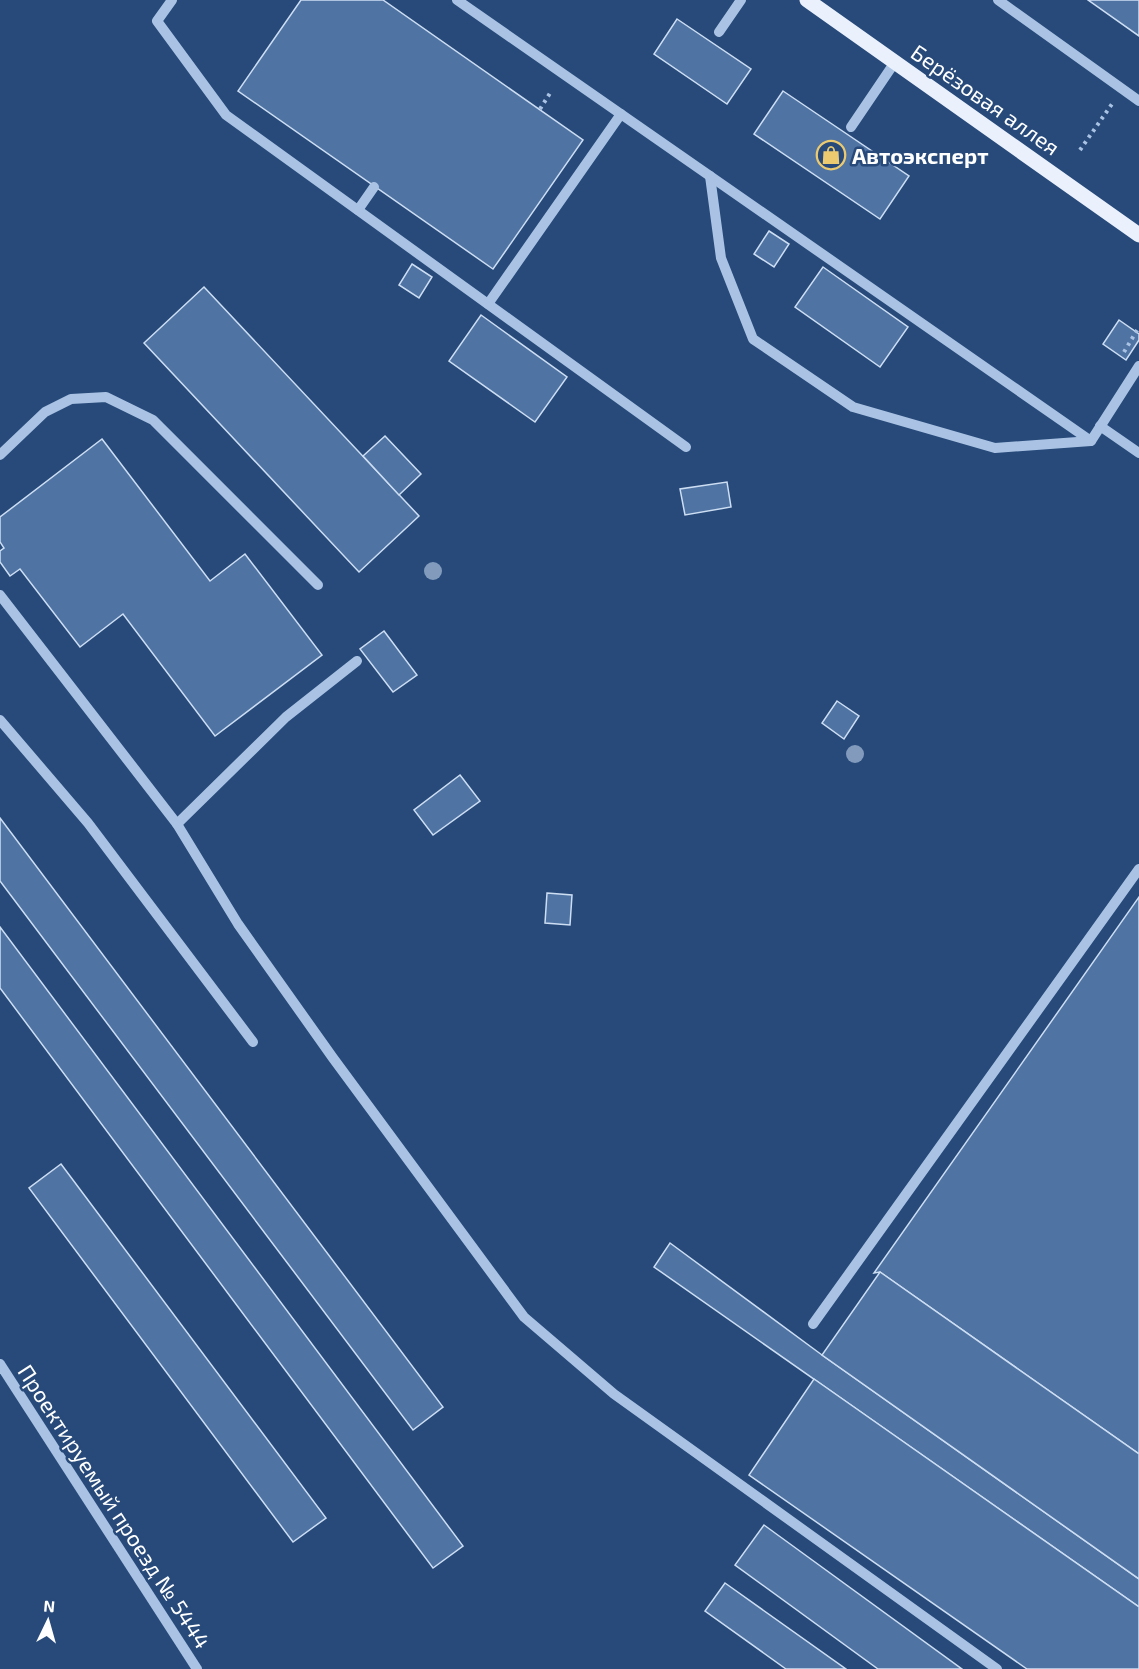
<svg xmlns="http://www.w3.org/2000/svg" width="1139" height="1669" font-family="'Exo 2',sans-serif">
  <style>
    .building { fill: #4f73a3; stroke: #cddef3; stroke-width: 1.5 }
    .lines { fill: none; stroke-linecap: round; stroke-linejoin: round }
    .path { stroke: #aac3e4; stroke-width: 4; stroke-dasharray: 3 4.5; stroke-linecap: butt }
    .minor { stroke: #aac3e4; stroke-width: 10 }
    .major { stroke: #eaf1fc; stroke-width: 15 }
    .tree { fill: #829bbd }
    .labels { text-anchor: middle; dominant-baseline: central; stroke-width: 5; stroke-linejoin: round; paint-order: stroke }
    .street-label { font-size: 22px; fill: #fff; stroke: #274a7a }
    .poi-label { font-size: 22px; font-weight: bold; fill: #fff; stroke: #274a7a; text-anchor: start }
  </style>
  <rect width="100%" height="100%" fill="#274a7a"/>
  <g class="building">
    <path d="M301 0H383L583 140 493 269 238 91Z"/>
    <path d="M1088 0H1139V36Z"/>
    <path d="M677 19 751 69 727 104 654 54Z"/>
    <path d="M783 91 909 176 880 219 754 134Z"/>
    <path d="M769 231 789 244 774 267 754 254Z"/>
    <path d="M412 264 432 277 419 298 399 285Z"/>
    <path d="M823 267 908 327 880 367 795 307Z"/>
    <path d="M204 287 419 516 359 572 144 343Z"/>
    <path d="M481 315 567 377 535 422 449 361Z"/>
    <path d="M1119 320 1139 334V340L1126 360 1103 344Z"/>
    <path d="M385 436 421 474 399 495 363 456Z"/>
    <path d="M102 439 210 581 245 554 322 655 215 736 123 614 80 647 20 569 10 576 0 562V551L4 548 0 542V517Z"/>
    <path d="M727 482 731 507 685 515 680 489Z"/>
    <path d="M384 631 417 675 393 692 360 649Z"/>
    <path d="M837 701 859 716 844 739 822 723Z"/>
    <path d="M460 775 480 801 433 835 414 810Z"/>
    <path d="M0 818 443 1407 413 1430 0 881Z"/>
    <path d="M547 893 572 895 570 925 545 923Z"/>
    <path d="M1139 897V1454L880 1272 874 1273Z"/>
    <path d="M0 927 463 1546 433 1568 0 988Z"/>
    <path d="M61 1164 326 1518 293 1542 29 1188Z"/>
    <path d="M670 1243 822 1355 1139 1579V1607L654 1267Z"/>
    <path d="M880 1272 1139 1454V1579L822 1355Z"/>
    <path d="M814 1379 1139 1607V1669H1027L749 1475Z"/>
    <path d="M764 1525 962 1669H878L735 1565Z"/>
    <path d="M725 1583 846 1669H786L705 1611Z"/>
  </g>
  <g class="lines">
    <g class="path">
      <path d="M540 109 552 90"/>
      <path d="M1080 150 1112 104"/>
      <path d="M1124 352 1139 327"/>
    </g>
    <g class="minor">
      <path d="M172 0 157 21 226 115 686 447"/>
      <path d="M457 0 1091 441 1139 366"/>
      <path d="M998 0 1139 101"/>
      <path d="M719 32 741 0"/>
      <path d="M851 127 895 62"/>
      <path d="M710 176 721 258 753 339 853 407 995 448 1091 441"/>
      <path d="M358 210 374 187"/>
      <path d="M488 304 621 114"/>
      <path d="M1100 426 1139 453"/>
      <path d="M0 455 45 412 71 399 106 397 153 420 318 585"/>
      <path d="M0 595 177 824 238 924 333 1058 524 1317 614 1394 997 1669"/>
      <path d="M0 720 88 823 253 1042"/>
      <path d="M177 824 286 717 357 661"/>
      <path d="M813 1324 1139 869"/>
      <path d="M0 1364 197 1669"/>
    </g>
    <path class="major" d="M807 0 1139 235"/>
  </g>
  <g class="tree">
    <circle cx="433" cy="571" r="9"/>
    <circle cx="855" cy="754" r="9"/>
  </g>
  <defs>
    <g id="shop-ring" transform="scale(1.5)"><circle r="9.5" fill="#274a7a" stroke="#ecca70" stroke-width="1.5"/><path d="M-5-2.5h2.3a2.7 3.5 0 0 1 5.4 0H5L5.5 6h-11ZM-1.5-2.5h3a1.5 2.3 0 0 0-3 0Z" fill="#ecca70"/></g>
  </defs>
  <g fill-rule="evenodd">
    <use href="#shop-ring" x="831" y="155"/>
  </g>
  <g class="labels">
    <g class="street-label">
      <text transform="translate(986 99) rotate(35)">Берёзовая аллея</text>
      <text transform="translate(115 1506) rotate(57)">Проектируемый проезд № 5444</text>
    </g>
    <g class="poi-label">
      <text x="852" y="155">Автоэксперт</text>
    </g>
  </g>
  <g transform="translate(48 1621) rotate(5)" stroke="#274a7a" stroke-width="4.5" paint-order="stroke">
  <path d="M0-4.5L10 22L0 15L-10 22Z" fill="#ffffff"/>
  <text y="-9" font-size="16" font-weight="bold" text-anchor="middle" fill="#ffffff">N</text>
  </g>
</svg>
